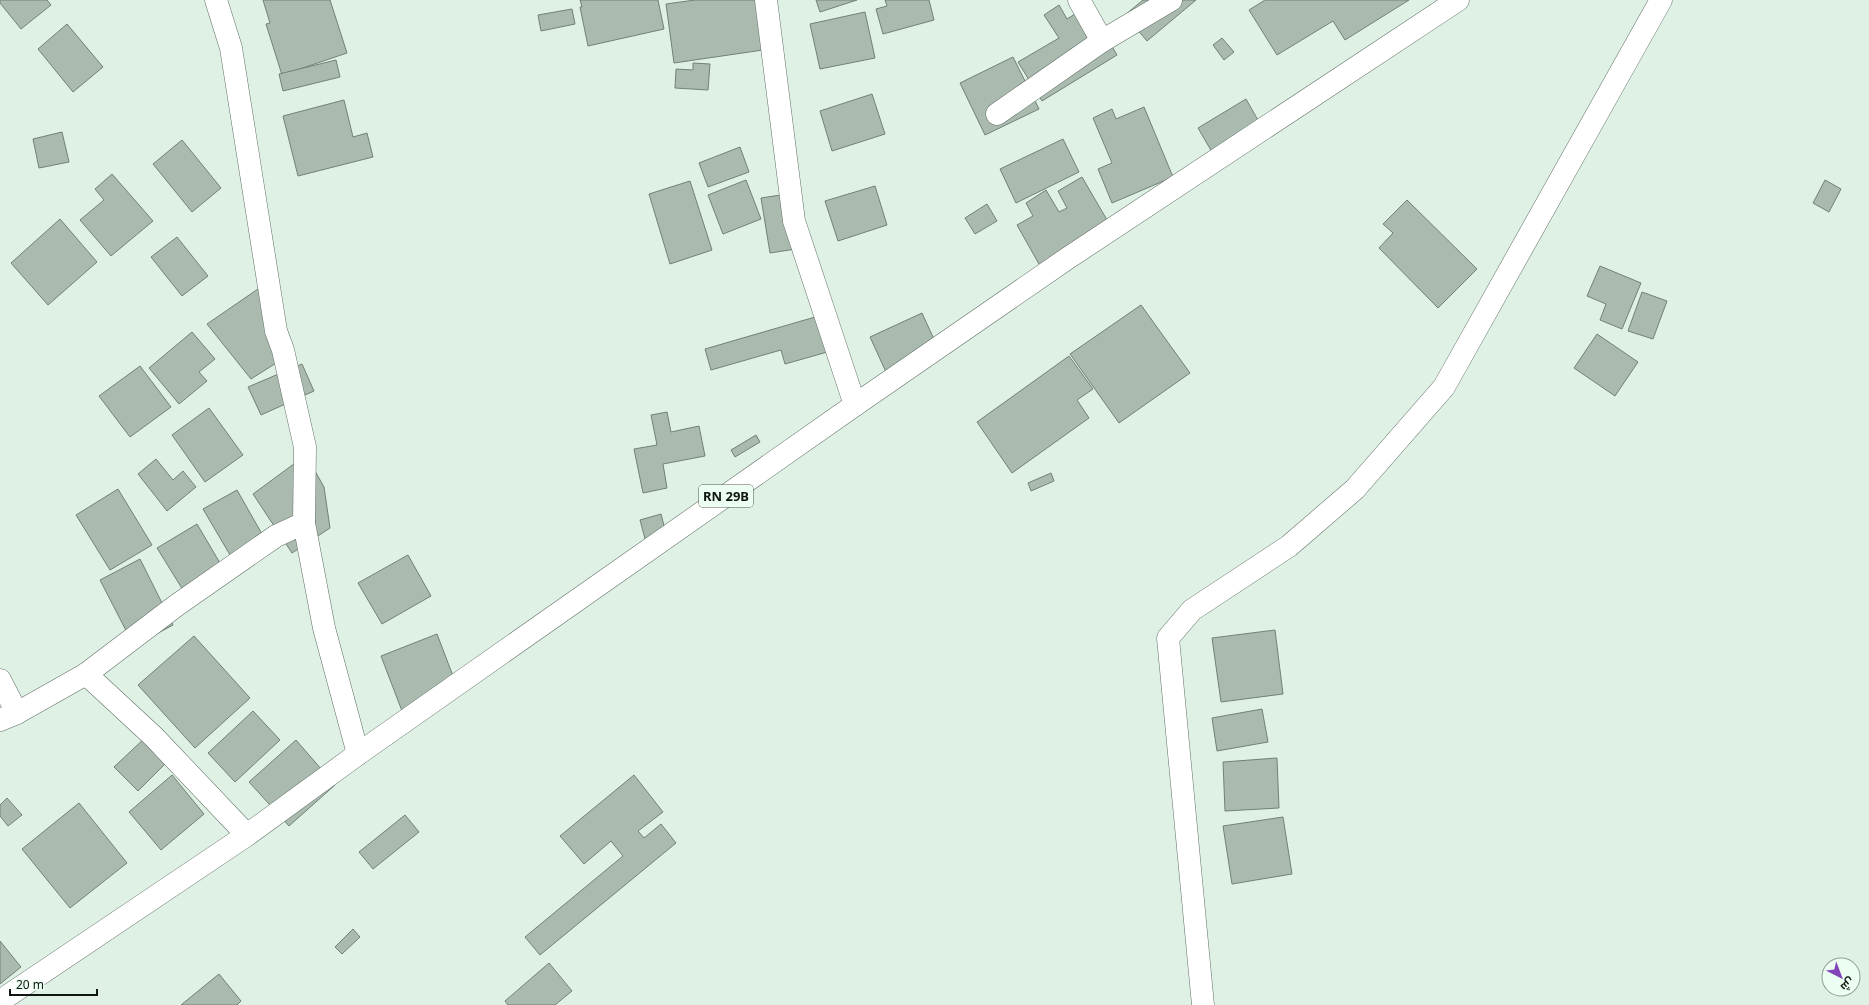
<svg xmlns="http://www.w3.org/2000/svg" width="1869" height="1005" font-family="'Noto Sans',Cairo,sans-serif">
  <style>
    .building { fill: #aabaaf; stroke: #728176 }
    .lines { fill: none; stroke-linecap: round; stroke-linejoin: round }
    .minor-casing { stroke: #617066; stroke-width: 23 }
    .major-casing { stroke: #617066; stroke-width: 23 }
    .minor { stroke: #fff; stroke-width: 22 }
    .major { stroke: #fff; stroke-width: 22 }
    .labels { text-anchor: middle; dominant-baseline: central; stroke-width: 3; stroke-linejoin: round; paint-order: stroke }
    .shield { fill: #ecfdf1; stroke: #515b54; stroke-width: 1 }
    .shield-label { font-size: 13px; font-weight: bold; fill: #0f1511 }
  </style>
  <rect width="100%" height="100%" fill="#dff0e4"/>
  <g class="building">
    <path d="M0 0H47L51 5 21 29 0 3Z"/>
    <path d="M263 0H330L347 53 282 75 266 24 270 23Z"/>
    <path d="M580 0H658L664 29 588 46 580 7H582Z"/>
    <path d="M695 0H756L763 50 674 63 666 4Z"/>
    <path d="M816 0H857L820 12Z"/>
    <path d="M885 0H929L934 20 883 34 876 9 887 6Z"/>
    <path d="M1143 0H1196L1147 41 1125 15Z"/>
    <path d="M1265 0H1409L1345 40 1333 21 1277 55 1249 10Z"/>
    <path d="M1059 5 1067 19 1088 6 1117 55 1042 101 1018 62 1059 38 1044 15Z"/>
    <path d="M572 9 575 24 541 31 538 15Z"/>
    <path d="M865 12 875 58 820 69 810 24Z"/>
    <path d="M67 24 103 67 73 92 38 49Z"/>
    <path d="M1222 38 1234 52 1224 60 1213 45Z"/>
    <path d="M1013 57 1039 109 985 135 960 83Z"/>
    <path d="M336 60 340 77 283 91 279 74Z"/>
    <path d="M693 63 710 64 708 90 675 88 676 69 693 70Z"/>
    <path d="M872 94 885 134 832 151 820 111Z"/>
    <path d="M1246 99 1267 136 1219 164 1198 128Z"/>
    <path d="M344 100 353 137 367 133 373 157 298 176 283 116Z"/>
    <path d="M1144 107 1173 177 1112 203 1098 169 1112 163 1093 118 1112 109 1116 119Z"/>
    <path d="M62 132 69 162 39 168 33 139Z"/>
    <path d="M1063 139 1079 172 1016 203 1000 169Z"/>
    <path d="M182 140 221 188 192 212 153 164Z"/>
    <path d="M740 147 749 172 708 187 699 163Z"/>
    <path d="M112 174 153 221 111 256 80 220 104 200 95 189Z"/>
    <path d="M1082 177 1114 232 1044 273 1017 225 1033 216 1026 203 1046 190 1059 212 1067 208 1058 191Z"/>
    <path d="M746 180 761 219 723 234 708 195Z"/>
    <path d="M1825 180 1841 189 1829 212 1813 203Z"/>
    <path d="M690 181 712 250 670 264 649 194Z"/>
    <path d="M875 186 887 225 838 241 825 201Z"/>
    <path d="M800 192 809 247 770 253 761 198Z"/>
    <path d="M1407 200 1477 269 1438 308 1379 248 1393 233 1383 224Z"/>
    <path d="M987 204 997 221 975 234 965 218Z"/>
    <path d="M60 219 97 262 48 305 11 263Z"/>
    <path d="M177 237 208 276 182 296 151 257Z"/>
    <path d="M1600 266 1641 283 1622 329 1600 320 1606 304 1587 296Z"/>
    <path d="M274 278 292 353 251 379 207 324Z"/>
    <path d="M1642 292 1667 301 1653 339 1628 331Z"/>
    <path d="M1141 305 1190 373 1119 423 1070 354Z"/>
    <path d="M922 313 938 348 886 372 870 337Z"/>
    <path d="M822 315 831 351 785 364 781 350 711 370 705 349Z"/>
    <path d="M192 332 215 359 199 372 207 381 179 404 149 368Z"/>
    <path d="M1597 334 1638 362 1615 396 1574 368Z"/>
    <path d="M1069 356 1093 389 1077 400 1089 418 1012 473 977 422Z"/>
    <path d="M302 364 314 391 261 415 248 387Z"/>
    <path d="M140 366 171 407 130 437 99 396Z"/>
    <path d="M209 408 243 455 205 482 172 435Z"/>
    <path d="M667 412 671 432 699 426 705 456 663 464 667 488 643 493 634 449 657 445 651 415Z"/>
    <path d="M756 435 760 442 735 457 731 450Z"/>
    <path d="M306 455 324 487 330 528 292 553 253 494Z"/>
    <path d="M156 459 173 480 183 471 196 487 167 511 138 474Z"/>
    <path d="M1051 473 1054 481 1031 491 1028 483Z"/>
    <path d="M118 489 152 545 110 570 76 515Z"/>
    <path d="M237 490 266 541 233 560 203 509Z"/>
    <path d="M661 514 668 541 647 546 640 520Z"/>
    <path d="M197 524 230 580 191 603 157 548Z"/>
    <path d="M408 555 431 596 382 624 358 583Z"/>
    <path d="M140 559 173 625 134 646 100 580Z"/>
    <path d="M1275 630 1283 694 1221 702 1212 638Z"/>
    <path d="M437 634 458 689 402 711 381 656Z"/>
    <path d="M194 636 250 698 195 748 138 685Z"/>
    <path d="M1262 709 1268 742 1217 751 1212 718Z"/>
    <path d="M253 711 280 740 235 782 208 753Z"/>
    <path d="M146 737 169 760 138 791 114 767Z"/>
    <path d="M296 740 335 785 289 826 249 782Z"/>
    <path d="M1277 758 1279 808 1225 811 1223 762Z"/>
    <path d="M172 775 204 814 161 850 129 812Z"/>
    <path d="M634 775 663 812 638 831 644 838 661 824 676 843 540 955 525 937 623 856 611 841 584 864 560 836Z"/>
    <path d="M7 798 22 815 8 826 0 816V805Z"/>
    <path d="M79 803 127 863 70 908 22 849Z"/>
    <path d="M405 815 419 832 373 869 359 852Z"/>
    <path d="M1283 817 1292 874 1232 884 1223 826Z"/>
    <path d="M353 929 360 937 342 954 335 947Z"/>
    <path d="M0 941 21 967 0 984Z"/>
    <path d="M549 963 572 991 555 1005H508L505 1001Z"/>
    <path d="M219 974 241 1001 237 1005H181Z"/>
  </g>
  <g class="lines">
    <g class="minor-casing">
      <g id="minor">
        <path d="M216 0 231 48 276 331 283 350 305 447 304 523 324 628 358 754"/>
        <path d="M766 0 794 221 855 405"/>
        <path d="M1079 0 1102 41"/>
        <path d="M997 114 1102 41 1171 0"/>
        <path d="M86 674 154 737 247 835"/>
        <path d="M0 680 17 713"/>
        <path d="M0 720 17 713 86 674 177 605 276 536 304 523"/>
        <path d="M1203 1005 1168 638 1192 610 1289 546 1355 489 1444 387 1661 0"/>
      </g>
    </g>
    <g class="major-casing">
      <path id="major" d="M0 1001 247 835 358 754 855 405 1068 258 1458 0"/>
    </g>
    <use href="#minor" class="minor"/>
    <use href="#major" class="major"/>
  </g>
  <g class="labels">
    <rect class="shield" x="699" y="485" width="54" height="22" rx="3"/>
    <g class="shield-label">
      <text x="726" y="496">RN 29B</text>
    </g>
  </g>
  <g transform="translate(1841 977) rotate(138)"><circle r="19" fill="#ecfdf1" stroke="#94a097"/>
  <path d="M0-3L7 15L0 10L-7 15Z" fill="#8344ba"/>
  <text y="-6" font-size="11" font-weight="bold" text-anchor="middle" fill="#0f1511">ش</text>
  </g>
  <path d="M10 989v6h87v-6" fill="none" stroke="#0f1511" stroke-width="2"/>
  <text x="16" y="989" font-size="12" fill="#0f1511" stroke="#ecfdf1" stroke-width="3" paint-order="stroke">20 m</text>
</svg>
